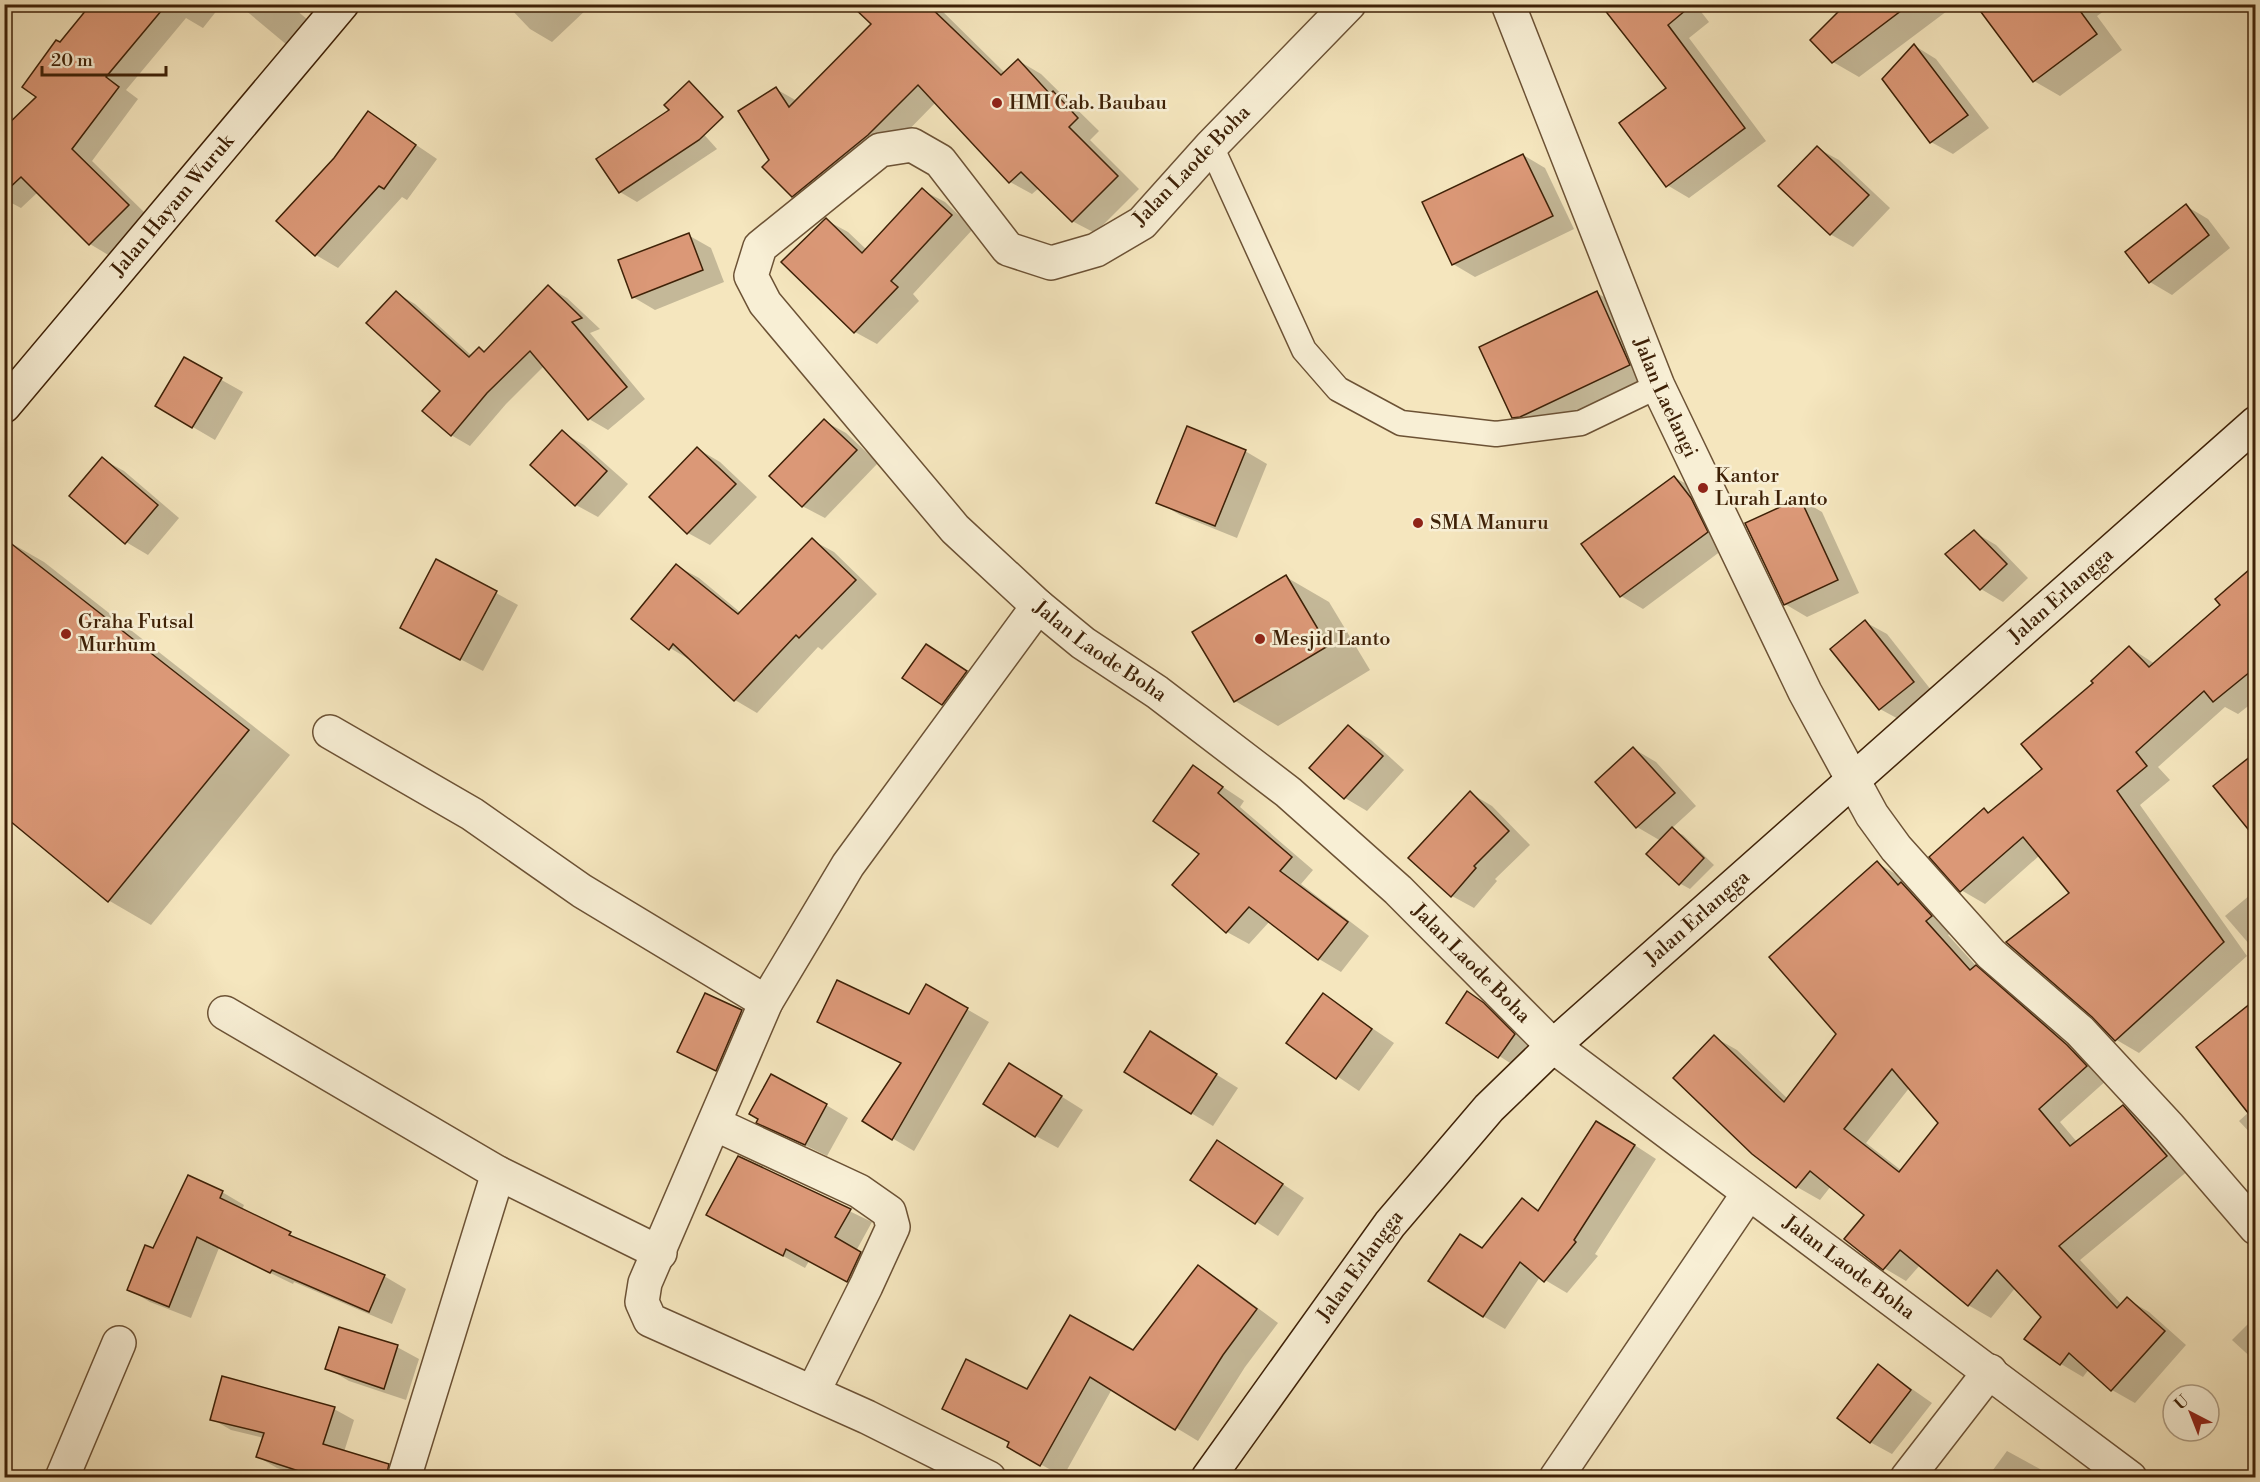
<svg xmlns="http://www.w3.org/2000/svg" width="2260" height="1482" font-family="'Libre Bodoni',serif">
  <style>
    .shadow { fill: #0003; fill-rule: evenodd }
    .building { fill: #db9877; stroke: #3e2107; stroke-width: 1.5; fill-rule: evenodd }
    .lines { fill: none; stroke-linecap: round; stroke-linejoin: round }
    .lane-casing { stroke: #6c5235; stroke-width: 27 }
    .street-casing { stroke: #6c5235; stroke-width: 36 }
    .secondary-casing { stroke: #3e2107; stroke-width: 36 }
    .lane { stroke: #f8efd5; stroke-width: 24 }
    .street { stroke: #f8efd5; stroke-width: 33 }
    .secondary { stroke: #f8efd5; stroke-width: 33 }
    .poi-dot { fill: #8f2418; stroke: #f8efd5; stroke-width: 2 }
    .labels { text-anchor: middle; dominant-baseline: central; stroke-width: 5; stroke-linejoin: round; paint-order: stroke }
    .poi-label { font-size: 20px; fill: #3e2107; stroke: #f8efd5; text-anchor: start }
    .street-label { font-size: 20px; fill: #3e2107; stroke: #f8efd5 }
  </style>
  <rect width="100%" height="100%" fill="#f5e6be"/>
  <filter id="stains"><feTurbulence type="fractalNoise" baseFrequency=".00333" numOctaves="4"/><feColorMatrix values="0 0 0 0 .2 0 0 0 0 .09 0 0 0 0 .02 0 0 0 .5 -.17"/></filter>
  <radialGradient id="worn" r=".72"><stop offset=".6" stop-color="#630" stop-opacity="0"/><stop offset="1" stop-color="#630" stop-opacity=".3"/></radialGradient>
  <g class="shadow">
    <path d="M122 4H222L203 28 186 18 126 90 138 99 92 161 149 217 110 256 90 244 38 192 21 208 4 199V130L38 97 60 44Z"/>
    <path d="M238 4H289L308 20 287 45Z"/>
    <path d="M506 4H585L588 8 552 42 530 29Z"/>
    <path d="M884 4H935L1005 73 1019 61 1041 74 1099 131 1090 140 1139 189 1095 233 1072 221 1039 188 1032 194 1010 182 936 102 891 148 815 209 793 196 771 160 776 89 797 101 873 24Z"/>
    <path d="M1612 4H1695L1709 22 1689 38 1766 141 1689 198 1667 185 1668 88Z"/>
    <path d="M1848 4H1971L1964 11 1955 5 1859 77 1833 62Z"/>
    <path d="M1977 4H2114L2097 16 2122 50 2060 96 2034 81Z"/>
    <path d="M1915 46 1936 59 1989 128 1953 154 1931 142Z"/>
    <path d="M369 113 437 159 407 200 402 197 338 268 316 255 279 221 335 159Z"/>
    <path d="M690 119 717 149 637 202 620 192Z"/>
    <path d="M1817 148 1839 160 1890 208 1853 247 1830 234Z"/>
    <path d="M1523 155 1545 168 1574 229 1475 277 1453 264Z"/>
    <path d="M922 190 945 202 973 229 913 294 919 301 877 344 855 332 826 220 848 232 867 250Z"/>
    <path d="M2186 206 2208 219 2230 248 2172 295 2150 282Z"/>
    <path d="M688 235 711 248 724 282 655 310 633 297Z"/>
    <path d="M548 287 567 298 600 329 590 333 645 399 608 430 589 419 544 366 506 404 470 446 451 435 442 391 396 293 415 304 472 356 480 349 486 353Z"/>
    <path d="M1597 293 1630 312 1662 384 1546 436 1513 417Z"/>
    <path d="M2256 347V360L2249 352Z"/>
    <path d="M184 359 243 392 215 440 157 406Z"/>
    <path d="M824 421 846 433 878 463 825 518 802 506Z"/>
    <path d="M562 432 584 445 628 484 598 517 576 505Z"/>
    <path d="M698 449 720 462 757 497 710 545 688 533Z"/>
    <path d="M1245 451 1267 464 1237 538 1180 515 1158 502Z"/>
    <path d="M102 459 124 471 179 518 148 555 126 542Z"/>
    <path d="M1674 477 1697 490 1729 545 1643 609 1621 596Z"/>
    <path d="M1800 499 1822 512 1859 593 1807 617 1785 604Z"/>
    <path d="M1974 532 1996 545 2028 578 2003 602 1981 589 1947 554Z"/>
    <path d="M4 539 44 562 290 755 151 925 108 900Z"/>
    <path d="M812 540 834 552 877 594 822 650 818 647 757 713 735 700 692 661 670 648 677 566 699 578 741 613Z"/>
    <path d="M2256 566V700L2238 714 2225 707 2158 767 2170 780 2140 805 2247 956 2139 1053 2115 1039 2071 893 2040 855 1985 904 1961 890 1985 810 1990 813 2044 769 2095 683 2129 647 2155 664 2223 605Z"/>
    <path d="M1286 577 1329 602 1370 670 1278 726 1235 701Z"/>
    <path d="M496 593 518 605 483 671 424 640Z"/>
    <path d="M1865 622 1887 634 1935 695 1902 721 1880 709Z"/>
    <path d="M926 646 988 685 965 717 943 704Z"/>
    <path d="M1349 727 1371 740 1404 770 1367 811 1345 798Z"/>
    <path d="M1634 749 1656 762 1696 806 1671 829 1683 835 1714 865 1690 889 1679 883 1661 841 1637 827Z"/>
    <path d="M1193 767 1244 801 1240 807 1313 870 1301 884 1369 936 1341 972 1319 959 1270 921 1249 944 1227 932 1174 885 1202 854Z"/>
    <path d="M1470 793 1492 806 1530 845 1495 879 1497 881 1474 908 1452 896Z"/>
    <path d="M1877 863 1899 876 1954 930 1948 935 1978 968 1999 980 2090 1059 2108 1079 2060 1122 2077 1142 2123 1106 2145 1119 2189 1170 2080 1260 2122 1305 2127 1299 2149 1312 2186 1345 2135 1403 2112 1390 2089 1369 2083 1377 2061 1364 2043 1317 2016 1287 1991 1318 1968 1305 1920 1265 1906 1281 1884 1268 1867 1215 1831 1186 1820 1200 1797 1187 1752 1153 1714 1037 1737 1050 1788 1099 1838 1034ZM1910 1087 1940 1122 1902 1171 1866 1143Z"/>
    <path d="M2256 890V952L2225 916Z"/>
    <path d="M927 986 989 1022 914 1151 892 1138 902 1064 819 1022 909 1016Z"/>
    <path d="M1467 993 1506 1018 1536 1047 1521 1070 1448 1023Z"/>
    <path d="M1323 995 1394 1043 1359 1091 1288 1043Z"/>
    <path d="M2256 1001V1139L2239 1121 2249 1112Z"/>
    <path d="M741 1012 763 1024 739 1082 679 1052Z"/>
    <path d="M1150 1033 1238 1088 1213 1126 1191 1113Z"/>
    <path d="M1032 1078 1083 1110 1058 1148 1036 1136Z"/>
    <path d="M826 1105 848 1118 827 1156 758 1122Z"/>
    <path d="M1619 1135 1656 1159 1595 1254 1598 1256 1567 1293 1540 1277 1505 1329 1483 1316 1522 1200 1540 1210Z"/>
    <path d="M1218 1142 1304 1198 1278 1236 1192 1180Z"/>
    <path d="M739 1158 872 1222 856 1251 882 1266 870 1293 809 1261 805 1268 730 1227Z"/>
    <path d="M222 1192 244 1205 242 1210 312 1246 384 1276 406 1289 392 1324 294 1282 293 1284 219 1248 191 1318 150 1302 128 1289Z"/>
    <path d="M1198 1267 1220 1280 1278 1323 1245 1367 1198 1441 1112 1389 1063 1477 1009 1446 1010 1443 944 1408 1028 1391 1134 1352Z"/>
    <path d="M2256 1316V1362L2232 1340Z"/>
    <path d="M397 1347 419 1359 406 1400 349 1381 327 1368Z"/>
    <path d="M1879 1366 1932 1403 1892 1454 1870 1442Z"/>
    <path d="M334 1409 354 1420 344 1452 384 1464 403 1478H308L277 1468 258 1457 264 1438 231 1430 212 1419Z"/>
    <path d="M2007 1451 2040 1469 2051 1478H1987Z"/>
  </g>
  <g class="building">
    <path d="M91 4H167L106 77 119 87 72 149 129 205 89 245 21 177 4 193V128L36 97 22 87 56 40 60 42Z"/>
    <path d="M850 4H927L1001 75 1018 59 1050 94 1053 91 1078 118 1069 127 1118 176 1072 222 1021 172 1009 183 918 85 868 135 792 197 762 167 769 160 738 111 776 87 789 107 871 24Z"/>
    <path d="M1600 4H1693L1668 25 1745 128 1666 187 1619 123 1666 88Z"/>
    <path d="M1846 4H1910L1832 63 1810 40Z"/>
    <path d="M1975 4H2075L2097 34 2033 82Z"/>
    <path d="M1914 44 1968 115 1930 143 1882 79Z"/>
    <path d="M689 81 723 117 699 140 619 193 596 159 669 110 664 105Z"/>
    <path d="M368 111 416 145 384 189 379 186 315 256 276 221 334 158Z"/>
    <path d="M1817 146 1869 195 1830 235 1778 186Z"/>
    <path d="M1523 154 1553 216 1452 265 1422 202Z"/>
    <path d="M922 188 952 215 891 281 898 287 854 333 781 262 826 218 862 253Z"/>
    <path d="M2186 204 2209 235 2149 283 2125 252Z"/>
    <path d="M689 233 703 270 632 298 618 260Z"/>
    <path d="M548 285 582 318 572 322 627 387 588 420 530 351 487 393 451 436 422 411 440 391 366 323 396 291 469 357 479 347 484 352Z"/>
    <path d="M1597 291 1630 365 1520 417 1512 418 1479 347Z"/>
    <path d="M184 357 222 378 192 428 155 406Z"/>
    <path d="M824 419 857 450 802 507 769 476Z"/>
    <path d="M1187 426 1246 450 1215 526 1156 503Z"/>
    <path d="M562 430 607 471 575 506 530 465Z"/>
    <path d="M697 447 736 484 687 534 649 497Z"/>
    <path d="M102 457 158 505 125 544 69 496Z"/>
    <path d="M1674 476 1691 498 1708 532 1620 597 1581 544Z"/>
    <path d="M1800 498 1838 580 1784 605 1745 523Z"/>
    <path d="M1974 530 2007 564 1980 590 1945 554Z"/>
    <path d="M4 538 249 730 108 902 4 816Z"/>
    <path d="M812 538 856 580 799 638 796 635 734 701 673 644 669 650 631 619 676 564 738 614Z"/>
    <path d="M436 559 497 591 460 660 400 628Z"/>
    <path d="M2256 564V667L2213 702 2204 691 2136 752 2147 766 2117 791 2224 942 2115 1041 2092 1017 2006 942 2069 893 2023 837 1960 892 1929 857 1984 808 1988 813 2042 769 2021 744 2093 683 2091 681 2129 646 2149 667 2220 605 2215 599Z"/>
    <path d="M1286 575 1328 646 1234 702 1192 632Z"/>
    <path d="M1865 620 1914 682 1879 710 1830 649Z"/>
    <path d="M926 644 967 671 942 705 902 678Z"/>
    <path d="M1348 725 1383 756 1344 799 1309 768Z"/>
    <path d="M1633 747 1675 793 1636 828 1595 782Z"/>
    <path d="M2256 752V839L2213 786Z"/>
    <path d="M1193 765 1223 787 1218 793 1292 857 1280 871 1348 922 1318 960 1249 907 1226 933 1172 885 1199 854 1153 821Z"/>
    <path d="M1470 791 1509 831 1474 866 1476 868 1451 897 1408 858Z"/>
    <path d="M1672 827 1704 858 1679 885 1646 854Z"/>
    <path d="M1877 861 1898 885 1901 882 1932 916 1926 921 1970 970 1976 965 2067 1045 2087 1066 2039 1109 2070 1146 2123 1105 2167 1156 2059 1246 2117 1308 2127 1297 2165 1331 2111 1391 2069 1353 2060 1365 2024 1339 2041 1317 1997 1270 1968 1306 1900 1250 1883 1270 1844 1239 1864 1215 1810 1171 1796 1188 1752 1154 1673 1078 1714 1035 1784 1102 1836 1034 1769 957ZM1892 1069 1938 1123 1899 1172 1844 1129Z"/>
    <path d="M837 980 909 1014 926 984 968 1008 892 1140 862 1121 901 1063 817 1022Z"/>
    <path d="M1467 991 1484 1003 1515 1034 1498 1058 1446 1023Z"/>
    <path d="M705 993 742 1010 716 1071 677 1052Z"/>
    <path d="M1323 993 1372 1029 1336 1079 1286 1043Z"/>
    <path d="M2256 999V1123L2196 1047Z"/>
    <path d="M1150 1031 1217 1074 1191 1114 1124 1072Z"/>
    <path d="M1009 1063 1062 1096 1035 1137 983 1104Z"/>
    <path d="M771 1074 827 1104 805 1145 756 1123 758 1119 749 1114Z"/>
    <path d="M1596 1121 1635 1145 1574 1240 1576 1242 1544 1282 1520 1262 1483 1317 1428 1281 1460 1234 1482 1248 1522 1198 1538 1211Z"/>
    <path d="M1217 1140 1283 1184 1255 1224 1190 1180Z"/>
    <path d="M738 1156 851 1209 835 1237 861 1252 847 1282 786 1249 783 1256 706 1215Z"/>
    <path d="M188 1175 223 1191 220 1198 291 1232 289 1235 385 1275 369 1312 272 1270 270 1273 197 1237 169 1307 127 1290 145 1245 153 1248Z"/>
    <path d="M1198 1265 1257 1309 1223 1355 1175 1430 1090 1377 1040 1466 1007 1447 1009 1442 942 1409 966 1359 1027 1389 1070 1315 1133 1350Z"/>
    <path d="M339 1327 398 1345 384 1389 325 1369Z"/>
    <path d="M1878 1364 1911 1390 1870 1443 1837 1418Z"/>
    <path d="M222 1376 335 1407 323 1444 389 1464 386 1478H320L256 1457 264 1433 210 1420Z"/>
  </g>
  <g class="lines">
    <g class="lane-casing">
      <path id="lane" d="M1211 146 1304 350 1338 389 1401 423 1496 434 1581 423 1658 386"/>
    </g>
    <g class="street-casing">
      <g id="street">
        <path id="s1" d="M1349 4 1211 146 1142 223 1096 250 1051 263 1008 249 940 161 912 145 880 150 760 247 751 276 765 303 955 529 1038 606 1083 643 1157 692 1288 792 1398 890 1553 1046 2130 1478"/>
        <path id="s2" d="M1508 4 1658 386 1805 692 1872 815 1896 848 1991 954 2080 1031 2169 1127 2256 1228"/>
        <path d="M330 732 472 814 582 891 766 1002"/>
        <path d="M225 1013 498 1173 660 1253"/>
        <path d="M715 1124 859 1191 889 1212 893 1227 866 1286 813 1392"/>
        <path d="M62 1478 119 1343"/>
        <path d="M404 1478 498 1173"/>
        <path d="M989 1478 867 1417 650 1320 642 1302 645 1283 766 1002 848 865 1038 606"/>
        <path d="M1556 1478 1748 1194"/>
        <path d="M1907 1478 1990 1371"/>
      </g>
    </g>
    <g class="secondary-casing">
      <g id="secondary">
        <path id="s3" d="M4 406 342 4"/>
        <path id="s4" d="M1208 1478 1390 1224 1489 1108 1553 1046 2256 423"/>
      </g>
    </g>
    <use href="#lane" class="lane"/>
    <use href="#street" class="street"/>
    <use href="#secondary" class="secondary"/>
  </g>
  <g class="poi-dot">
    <circle cx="997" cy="103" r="6"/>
    <circle cx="1703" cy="488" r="6"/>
    <circle cx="1418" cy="523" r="6"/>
    <circle cx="66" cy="634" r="6"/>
    <circle cx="1260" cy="639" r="6"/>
  </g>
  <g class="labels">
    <g class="poi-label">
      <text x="1009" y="103">HMI Cab. Baubau</text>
      <text x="1715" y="476">Kantor<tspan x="1715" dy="23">Lurah Lanto</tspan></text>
      <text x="1430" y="523">SMA Manuru</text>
      <text x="78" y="622">Graha Futsal<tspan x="78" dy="23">Murhum</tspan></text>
      <text x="1272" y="639">Mesjid Lanto</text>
    </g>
    <g class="street-label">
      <text transform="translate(1192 166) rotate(-46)">Jalan Laode Boha</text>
      <text stroke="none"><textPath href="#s3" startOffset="262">Jalan Hayam Wuruk</textPath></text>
      <text stroke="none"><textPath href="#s2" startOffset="424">Jalan Laelangi</textPath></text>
      <text stroke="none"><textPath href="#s4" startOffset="1233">Jalan Erlangga</textPath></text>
      <text stroke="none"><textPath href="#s1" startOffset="1323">Jalan Laode Boha</textPath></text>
      <text stroke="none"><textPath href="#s4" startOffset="747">Jalan Erlangga</textPath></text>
      <text stroke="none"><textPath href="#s1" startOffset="1809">Jalan Laode Boha</textPath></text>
      <text stroke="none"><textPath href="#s4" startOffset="261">Jalan Erlangga</textPath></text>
      <text stroke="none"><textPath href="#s1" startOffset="2295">Jalan Laode Boha</textPath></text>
    </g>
  </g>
  <rect width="2260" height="1482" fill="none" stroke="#f5e6be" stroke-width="24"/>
  <rect x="6" y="6" width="2248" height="1470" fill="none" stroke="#3e2107" stroke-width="3"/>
  <rect x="12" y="12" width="2236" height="1458" fill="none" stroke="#3e2107" stroke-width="1.5"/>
  <g transform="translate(2191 1413) rotate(318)"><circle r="28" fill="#f8efd5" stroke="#ae9d83" stroke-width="1.5"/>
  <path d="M0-4.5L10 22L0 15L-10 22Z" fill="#8f2418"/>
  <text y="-9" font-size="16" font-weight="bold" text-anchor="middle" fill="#3e2107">U</text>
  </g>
  <path d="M42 66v9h124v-9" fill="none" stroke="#3e2107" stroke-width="3"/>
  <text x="51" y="66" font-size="18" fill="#3e2107" stroke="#f8efd5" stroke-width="4.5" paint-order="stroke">20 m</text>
  <rect width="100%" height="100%" filter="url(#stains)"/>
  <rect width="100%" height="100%" fill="url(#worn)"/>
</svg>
